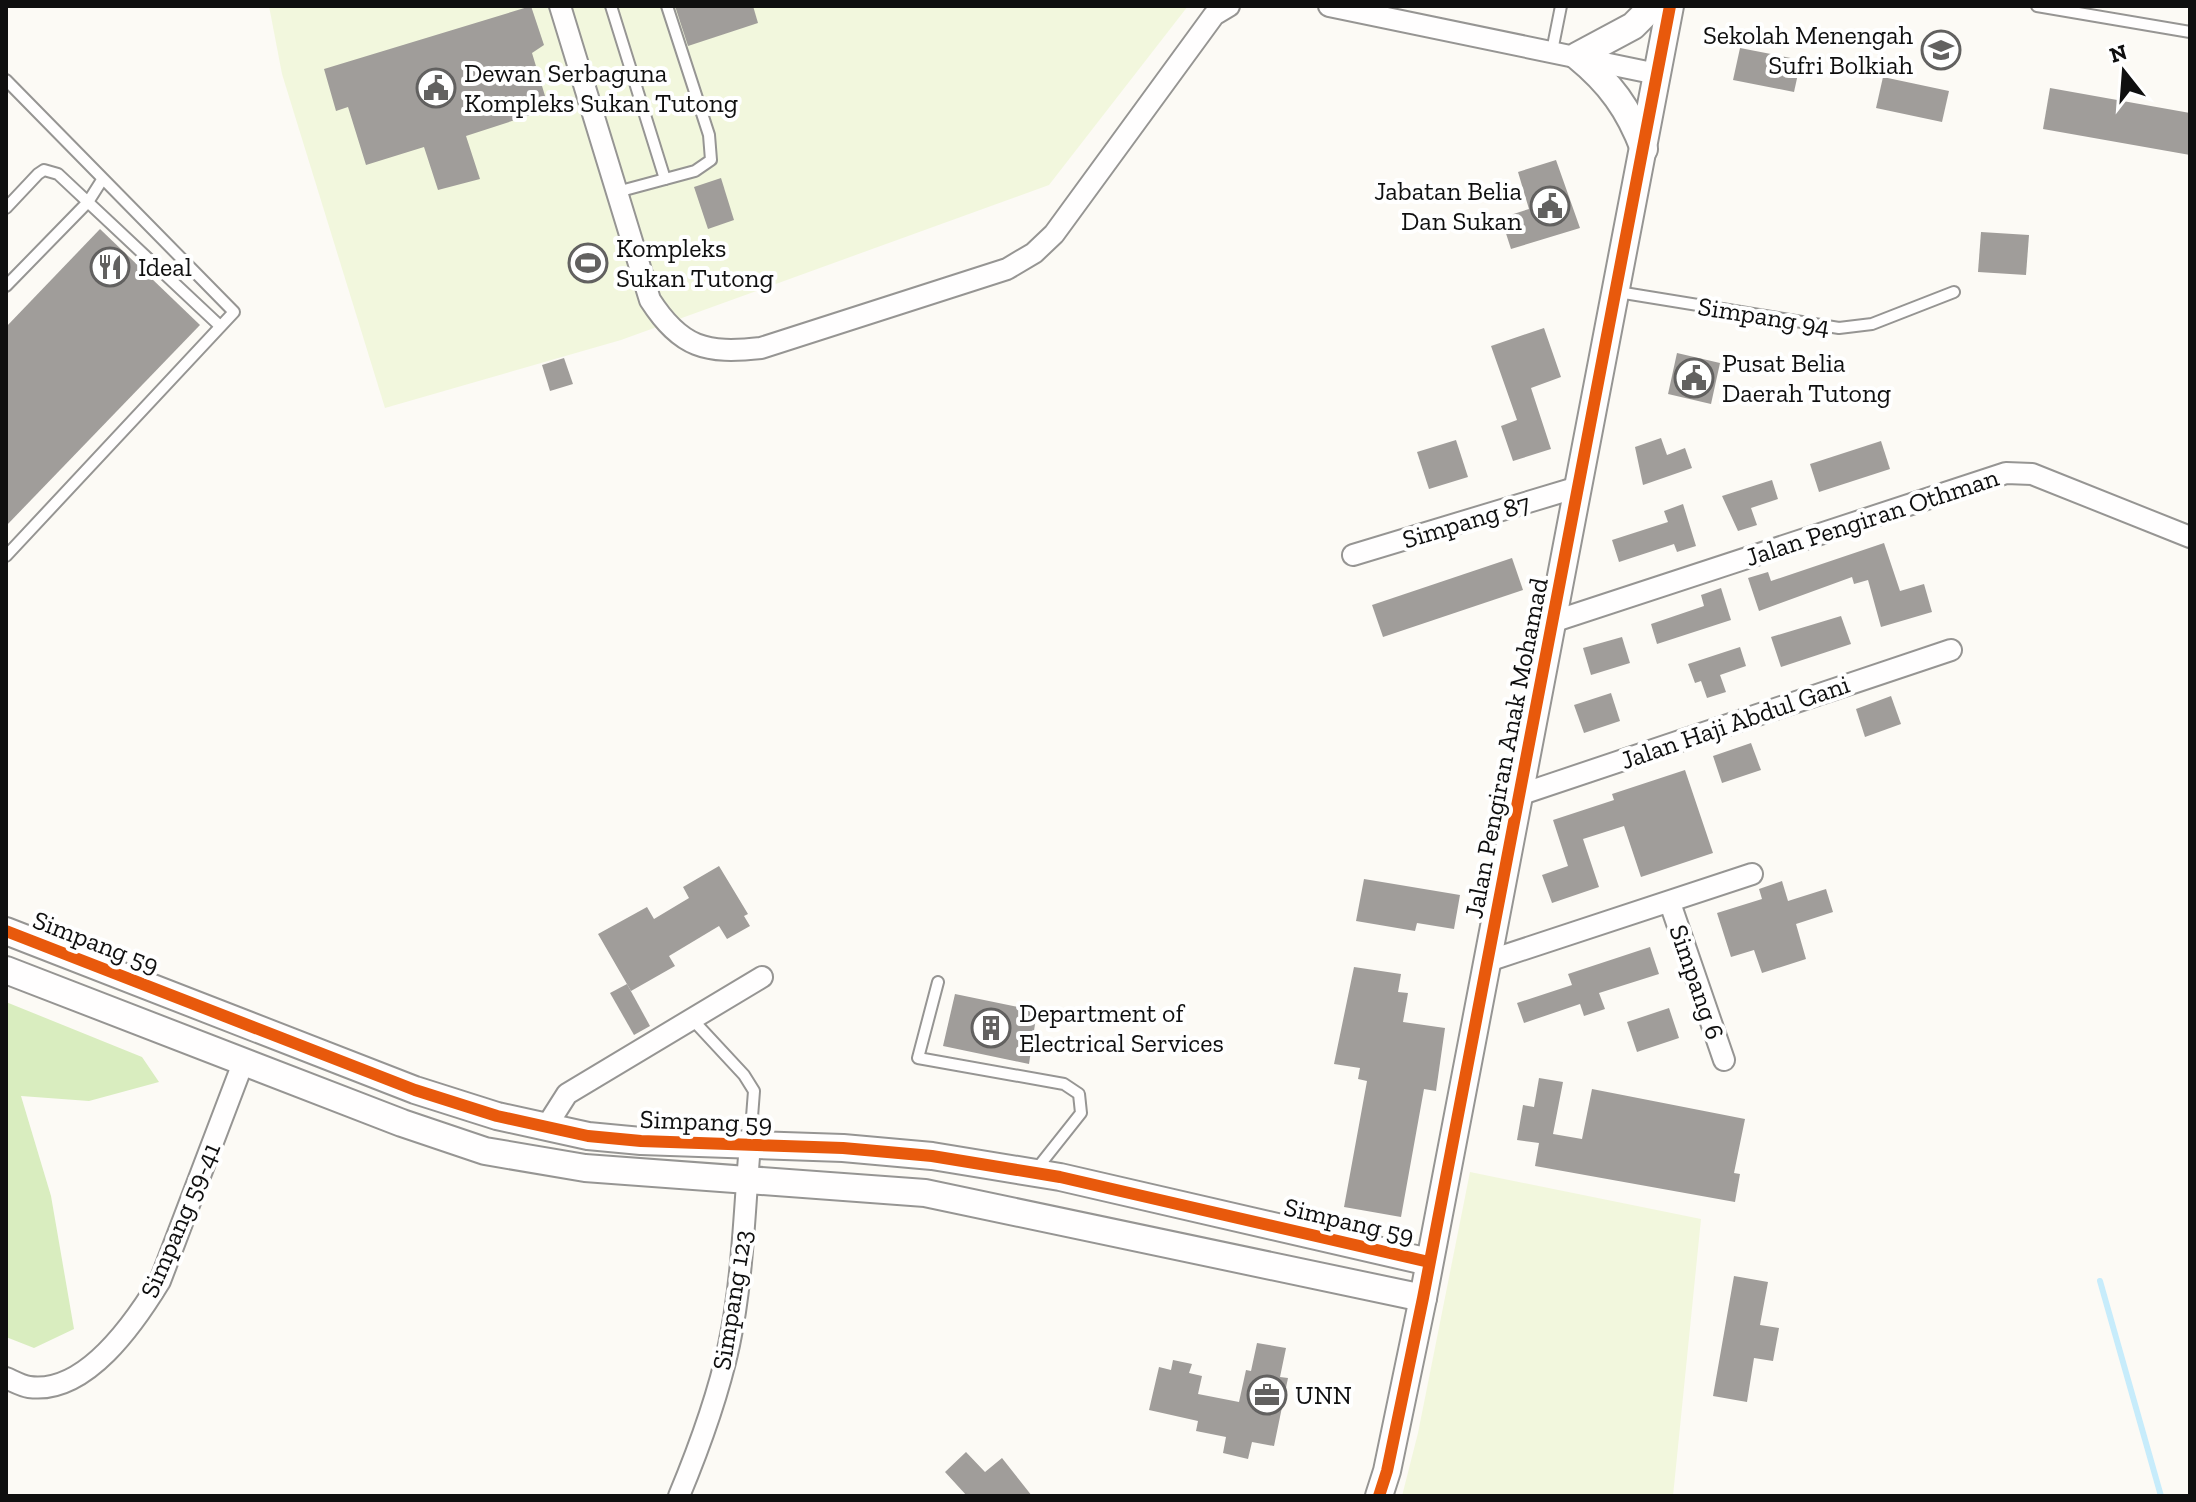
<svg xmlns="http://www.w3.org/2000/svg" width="2196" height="1502" font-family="'Zilla Slab',serif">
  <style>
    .forest { fill: #d9edbf }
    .pitch { fill: #f2f7dd }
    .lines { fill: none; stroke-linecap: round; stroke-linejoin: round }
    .stream { stroke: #c7ecfb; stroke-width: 6 }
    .building { fill: #a09d9a }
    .service-casing { stroke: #969593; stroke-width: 14 }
    .minor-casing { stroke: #969593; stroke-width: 24 }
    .tertiary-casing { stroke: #969593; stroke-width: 30 }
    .service { stroke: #fffefe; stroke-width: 10 }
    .minor { stroke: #fffefe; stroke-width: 20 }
    .tertiary { stroke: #fffefe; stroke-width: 26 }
    .cycleway-casing { stroke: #fff; stroke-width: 17 }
    .cycleway { stroke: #e8590c; stroke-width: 12 }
    .labels { text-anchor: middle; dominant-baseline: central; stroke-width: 8; stroke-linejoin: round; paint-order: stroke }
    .poi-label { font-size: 26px; fill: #0f0f0f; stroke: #fff; text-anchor: start }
    .street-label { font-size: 26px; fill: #0f0f0f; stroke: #fff }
  </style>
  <rect width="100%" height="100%" fill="#fcfaf5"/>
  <path class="forest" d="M6 1002 142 1057 159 1082 89 1101 21 1096 51 1196 74 1329 34 1348 6 1337Z"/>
  <g class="pitch">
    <path d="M269 6H1188L1049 185 621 340 385 408 282 74Z"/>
    <path d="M1470 1172 1701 1219 1673 1496H1402L1418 1433Z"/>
  </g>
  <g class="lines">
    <path class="stream" d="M2100 1281 2161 1496"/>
  </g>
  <g class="building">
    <path d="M531 6 544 45 532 53 549 109 466 136 480 179 438 190 424 147 366 165 348 107 336 111 324 69Z"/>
    <path d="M675 6H753L758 23 688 46Z"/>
    <path d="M1740 48 1801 60 1794 92 1733 80Z"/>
    <path d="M1883 77 1949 91 1942 122 1876 108Z"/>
    <path d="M2050 88 2190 113V155L2043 129Z"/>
    <path d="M1556 160 1580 228 1511 249 1501 218 1529 209 1518 172Z"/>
    <path d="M721 178 734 220 708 229 694 187Z"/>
    <path d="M100 229 200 325 6 526V327Z"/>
    <path d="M1981 232 2029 235 2026 275 1978 272Z"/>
    <path d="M1544 328 1561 377 1531 388 1551 449 1513 461 1501 426 1517 420 1491 346Z"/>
    <path d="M1677 353 1720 363 1711 404 1668 394Z"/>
    <path d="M564 358 573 384 550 391 542 365Z"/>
    <path d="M1661 438 1667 455 1685 448 1692 468 1643 485 1635 447Z"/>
    <path d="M1456 440 1468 477 1429 489 1417 452Z"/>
    <path d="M1881 441 1890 469 1819 492 1810 464Z"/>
    <path d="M1772 480 1778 499 1751 508 1757 525 1738 531 1722 496Z"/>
    <path d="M1683 504 1696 546 1677 552 1674 544 1619 562 1612 540 1668 522 1664 511Z"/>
    <path d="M1884 543 1900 591 1924 584 1932 612 1881 627 1868 580 1854 584 1852 577 1759 611 1748 578 1768 572 1771 581Z"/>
    <path d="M1512 558 1523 590 1383 637 1372 605Z"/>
    <path d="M1721 588 1731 620 1657 644 1651 624 1704 606 1701 595Z"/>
    <path d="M1841 616 1851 644 1781 667 1771 637Z"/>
    <path d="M1622 637 1630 663 1591 675 1583 648Z"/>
    <path d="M1740 647 1746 666 1720 675 1726 692 1707 698 1701 681 1695 683 1688 664Z"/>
    <path d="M1611 693 1620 721 1584 733 1574 705Z"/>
    <path d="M1891 696 1901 724 1865 737 1856 709Z"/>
    <path d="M1751 743 1761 770 1722 783 1713 756Z"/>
    <path d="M1685 770 1713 853 1641 877 1624 826 1583 839 1599 887 1552 903 1542 875 1568 866 1553 820 1614 800 1612 794Z"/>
    <path d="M719 866 748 914 744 916 750 926 727 939 719 926 669 956 675 966 631 991 598 934 647 907 654 919 689 898 683 887Z"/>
    <path d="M1364 879 1460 895 1454 929 1417 923 1415 931 1356 921Z"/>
    <path d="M1782 881 1788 901 1826 889 1833 912 1796 924 1806 959 1762 973 1754 950 1731 957 1717 913 1762 899 1759 889Z"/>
    <path d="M1650 947 1659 974 1599 993 1605 1009 1584 1016 1580 1004 1524 1023 1517 1003 1572 985 1568 974Z"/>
    <path d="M1354 967 1401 974 1398 992 1408 993 1403 1022 1445 1028 1436 1091 1424 1089 1401 1217 1344 1207 1367 1081 1358 1079 1360 1068 1334 1064Z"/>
    <path d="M627 984 650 1026 634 1035 610 993Z"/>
    <path d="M955 994 1037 1011 1029 1064 943 1046Z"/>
    <path d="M1669 1008 1679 1038 1637 1052 1627 1022Z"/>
    <path d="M1539 1078 1563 1082 1553 1134 1582 1139 1592 1089 1745 1119 1734 1173 1740 1174 1735 1202 1535 1166 1539 1143 1517 1140 1523 1105 1534 1107Z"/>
    <path d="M1734 1276 1768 1282 1760 1325 1779 1328 1773 1361 1754 1358 1747 1402 1713 1396Z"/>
    <path d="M1257 1343 1286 1348 1280 1377 1288 1378 1274 1446 1252 1442 1248 1459 1223 1453 1226 1437 1196 1431 1198 1421 1149 1410 1159 1367 1171 1370 1173 1360 1192 1364 1189 1373 1202 1376 1198 1394 1239 1402 1246 1370 1251 1371Z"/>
    <path d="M966 1452 985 1472 1002 1458 1032 1496H967L945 1472Z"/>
  </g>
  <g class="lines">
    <g class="service-casing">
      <g id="service">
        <path d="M611 6 665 179"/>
        <path d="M2037 6 2190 32"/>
        <path d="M1552 51 1561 6"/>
        <path d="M6 80 234 312 6 556"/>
        <path d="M617 192 695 171 711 160 709 135 667 6"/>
        <path d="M6 208 38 174 44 170 58 174 220 326"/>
        <path d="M6 286 88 202 102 180"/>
        <path d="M1618 292 1839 328 1872 324 1954 292"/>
        <path d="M938 982 918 1058 1064 1084 1079 1094 1081 1113 1035 1171"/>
        <path d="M692 1019 744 1075 754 1091 750 1143"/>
      </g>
    </g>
    <g class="minor-casing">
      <g id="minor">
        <path d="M560 6 650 300C681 348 706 354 761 348L1007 269 1034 253 1054 234 1214 15 1229 6"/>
        <path d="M1329 6 1657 74"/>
        <path d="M1353 555 1578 487"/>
        <path d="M1552 622 2006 473 2032 474 2190 537"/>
        <path d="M1519 795 1951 650"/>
        <path d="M1670 903 1724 1060"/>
        <path d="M1488 961 1752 874"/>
        <path d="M546 1127 567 1094 762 977"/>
        <path d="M6 1378C13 1381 22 1386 29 1387 86 1395 135 1322 160 1281L243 1063"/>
        <path d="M679 1496C699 1448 718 1396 729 1345 743 1279 744 1212 750 1145"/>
      </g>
    </g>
    <g class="tertiary-casing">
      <g id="tertiary">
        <path d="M1644 149C1629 109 1610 83 1577 56L1633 26 1653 6"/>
        <path d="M6 931 415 1090 497 1116 588 1136 641 1141 843 1148 932 1156 1060 1177 1429 1262"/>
        <path d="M6 970 402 1123 485 1151 585 1168 925 1193 1423 1298"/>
        <path d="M1379 1496 1387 1471 1423 1298 1670 6"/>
      </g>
    </g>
    <use href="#service" class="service"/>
    <use href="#minor" class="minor"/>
    <use href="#tertiary" class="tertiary"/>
    <g class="cycleway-casing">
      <g id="cycleway">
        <path d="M6 931 415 1090 497 1116 588 1136 641 1141 843 1148 932 1156 1060 1177 1429 1262"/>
        <path d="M1379 1496 1387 1471 1423 1298 1670 6"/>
      </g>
    </g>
    <use href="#cycleway" class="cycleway"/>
  </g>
  <defs>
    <g id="school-ring" transform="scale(2)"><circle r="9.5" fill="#fff" stroke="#626160" stroke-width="1.5"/><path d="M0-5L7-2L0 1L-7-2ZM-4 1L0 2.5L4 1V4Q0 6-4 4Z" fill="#626160"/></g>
    <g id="civic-ring" transform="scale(2)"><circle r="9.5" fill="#fff" stroke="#626160" stroke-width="1.5"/><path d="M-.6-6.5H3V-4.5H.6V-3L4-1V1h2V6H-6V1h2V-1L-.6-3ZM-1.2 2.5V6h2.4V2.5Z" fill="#626160"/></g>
    <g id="stadium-ring" transform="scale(2)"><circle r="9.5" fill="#fff" stroke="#626160" stroke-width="1.5"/><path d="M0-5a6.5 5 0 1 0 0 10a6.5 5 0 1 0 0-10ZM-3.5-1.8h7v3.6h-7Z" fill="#626160"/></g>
    <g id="restaurant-ring" transform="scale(2)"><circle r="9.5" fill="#fff" stroke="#626160" stroke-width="1.5"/><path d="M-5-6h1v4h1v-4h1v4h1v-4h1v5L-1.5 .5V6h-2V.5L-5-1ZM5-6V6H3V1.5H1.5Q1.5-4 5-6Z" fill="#626160"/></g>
    <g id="building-ring" transform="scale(2)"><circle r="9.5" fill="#fff" stroke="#626160" stroke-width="1.5"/><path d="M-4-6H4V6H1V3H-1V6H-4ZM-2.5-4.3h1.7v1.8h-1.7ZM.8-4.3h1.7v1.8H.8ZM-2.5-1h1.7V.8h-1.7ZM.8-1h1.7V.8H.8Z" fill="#626160"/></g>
    <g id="office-ring" transform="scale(2)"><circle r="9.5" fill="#fff" stroke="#626160" stroke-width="1.5"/><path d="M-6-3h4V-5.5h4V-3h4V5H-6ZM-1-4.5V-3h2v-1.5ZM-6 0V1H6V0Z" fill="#626160"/></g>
  </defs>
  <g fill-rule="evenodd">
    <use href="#school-ring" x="1941" y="50"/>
    <use href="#civic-ring" x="436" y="88"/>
    <use href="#civic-ring" x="1550" y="206"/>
    <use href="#stadium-ring" x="588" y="263"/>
    <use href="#restaurant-ring" x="110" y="267"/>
    <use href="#civic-ring" x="1694" y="378"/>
    <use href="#building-ring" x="991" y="1028"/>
    <use href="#office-ring" x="1267" y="1395"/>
  </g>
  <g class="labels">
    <g class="poi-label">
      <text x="1913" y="35" text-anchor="end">Sekolah Menengah<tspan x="1913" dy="30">Sufri Bolkiah</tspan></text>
      <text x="464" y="73">Dewan Serbaguna<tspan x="464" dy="30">Kompleks Sukan Tutong</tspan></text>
      <text x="1522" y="191" text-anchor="end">Jabatan Belia<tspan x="1522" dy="30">Dan Sukan</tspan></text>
      <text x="616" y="248">Kompleks<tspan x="616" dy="30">Sukan Tutong</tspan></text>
      <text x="138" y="267">Ideal</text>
      <text x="1722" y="363">Pusat Belia<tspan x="1722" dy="30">Daerah Tutong</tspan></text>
      <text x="1019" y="1013">Department of<tspan x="1019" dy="30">Electrical Services</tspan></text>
      <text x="1295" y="1395">UNN</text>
    </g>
    <g class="street-label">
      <text transform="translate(1764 316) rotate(9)">Simpang 94</text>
      <text transform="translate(1872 517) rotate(-18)">Jalan Pengiran Othman</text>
      <text transform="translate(1466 521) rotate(-17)">Simpang 87</text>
      <text transform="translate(1735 722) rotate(-19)">Jalan Haji Abdul Gani</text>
      <text transform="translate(1506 748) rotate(-79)">Jalan Pengiran Anak Mohamad</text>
      <text transform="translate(96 942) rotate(21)">Simpang 59</text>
      <text transform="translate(1697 982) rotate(71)">Simpang 6</text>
      <text transform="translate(706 1121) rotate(2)">Simpang 59</text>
      <text transform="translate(180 1220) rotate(-67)">Simpang 59-41</text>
      <text transform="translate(1349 1221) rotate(13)">Simpang 59</text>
      <text transform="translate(732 1300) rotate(-81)">Simpang 123</text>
    </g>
  </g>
  <rect width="2196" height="1502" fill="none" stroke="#0f0f0f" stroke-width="16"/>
  <g transform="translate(2124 72) rotate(343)" stroke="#ffffff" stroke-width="6" paint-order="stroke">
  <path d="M0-6L14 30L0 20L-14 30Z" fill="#0f0f0f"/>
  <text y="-12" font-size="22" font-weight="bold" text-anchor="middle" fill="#0f0f0f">N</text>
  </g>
</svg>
